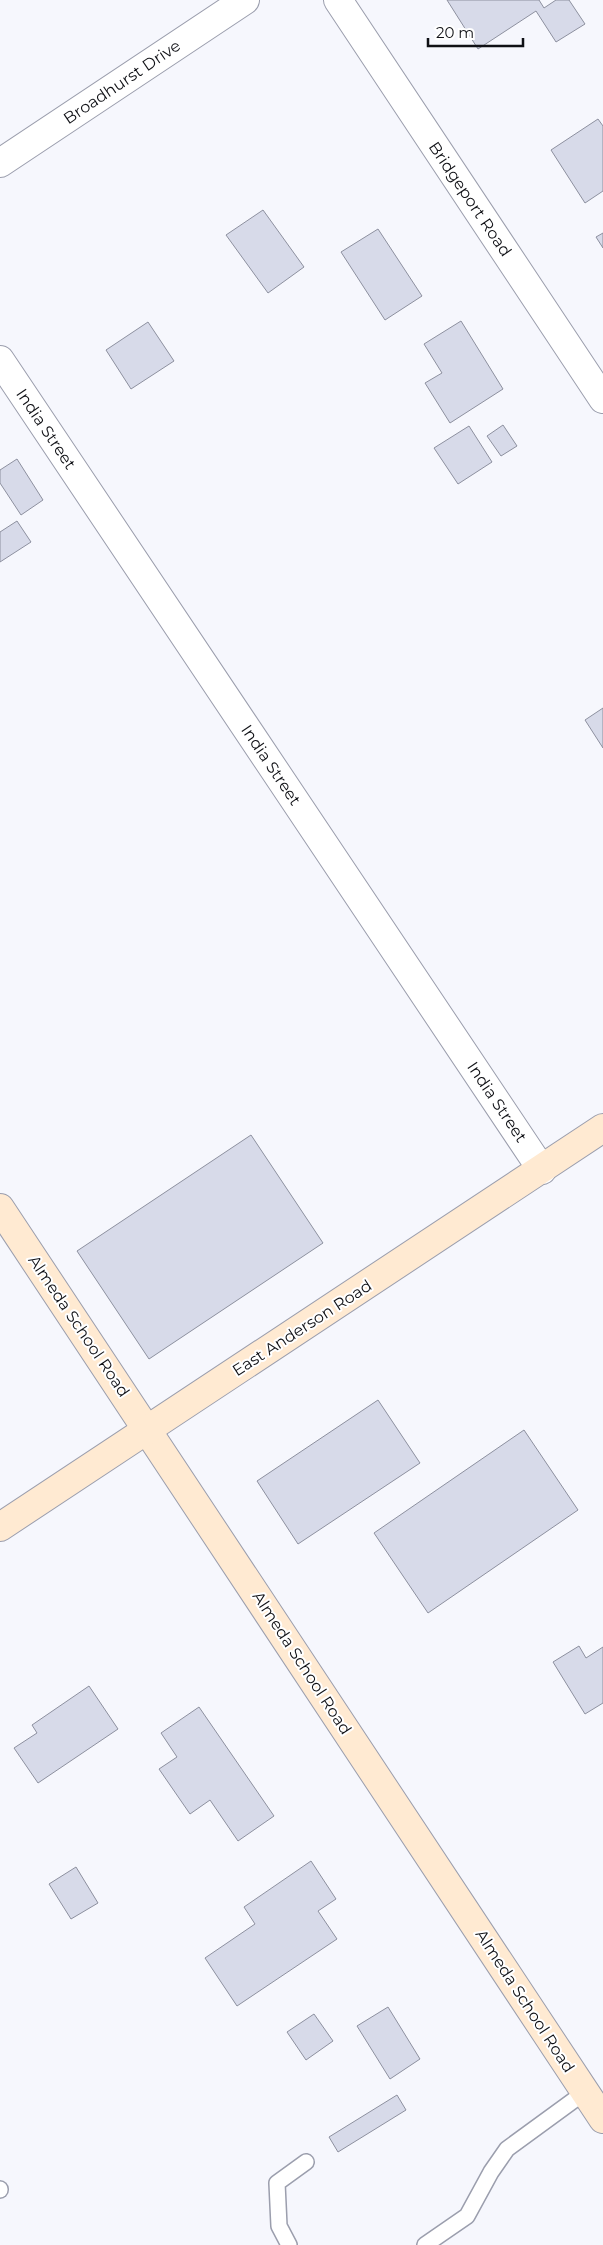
<svg xmlns="http://www.w3.org/2000/svg" width="603" height="2245" font-family="Montserrat,sans-serif">
  <style>
    .building { fill: #d7dae9; stroke: #8d909f }
    .lines { fill: none; stroke-linecap: round; stroke-linejoin: round }
    .lane-casing { stroke: #9b9ead; stroke-width: 18 }
    .street-casing { stroke: #9b9ead; stroke-width: 30 }
    .secondary-casing { stroke: #9b9ead; stroke-width: 30 }
    .lane { stroke: #fff; stroke-width: 15 }
    .street { stroke: #fff; stroke-width: 28 }
    .secondary { stroke: #ffead2; stroke-width: 28 }
    .labels { text-anchor: middle; dominant-baseline: central; stroke-width: 4; stroke-linejoin: round; paint-order: stroke }
    .street-label { font-size: 16px; fill: #0f1015; stroke: #fff }
  </style>
  <rect width="100%" height="100%" fill="#f6f7fd"/>
  <g class="building">
    <path d="M447 0H539L544 8 556 0H569L585 24 556 42 536 11 478 49Z"/>
    <path d="M598 119 603 126V191L585 203 551 150Z"/>
    <path d="M263 210 304 267 268 293 226 235Z"/>
    <path d="M378 229 422 296 385 320 341 252Z"/>
    <path d="M603 233V248L596 237Z"/>
    <path d="M461 321 503 389 450 423 425 383 442 373 424 344Z"/>
    <path d="M148 322 174 361 131 389 106 350Z"/>
    <path d="M503 425 517 446 501 456 487 436Z"/>
    <path d="M469 426 492 462 458 484 434 448Z"/>
    <path d="M17 459 43 500 21 515 0 483V470Z"/>
    <path d="M17 521 31 542 0 562V532Z"/>
    <path d="M603 708V748L585 720Z"/>
    <path d="M251 1135 323 1243 149 1359 77 1251Z"/>
    <path d="M378 1400 420 1463 298 1544 257 1481Z"/>
    <path d="M524 1430 578 1510 428 1613 374 1533Z"/>
    <path d="M579 1646 586 1658 603 1647V1703L585 1714 553 1662Z"/>
    <path d="M89 1686 118 1729 38 1783 14 1748 37 1733 32 1725Z"/>
    <path d="M199 1707 274 1816 238 1841 210 1800 190 1814 159 1769 177 1757 161 1733Z"/>
    <path d="M311 1861 336 1899 318 1911 337 1939 237 2006 205 1958 255 1924 244 1907Z"/>
    <path d="M76 1867 98 1903 71 1919 49 1884Z"/>
    <path d="M388 2007 420 2059 390 2079 357 2026Z"/>
    <path d="M314 2014 333 2041 306 2060 287 2032Z"/>
    <path d="M397 2095 406 2110 338 2152 329 2137Z"/>
  </g>
  <g class="lines">
    <g class="lane-casing">
      <g id="lane">
        <path d="M0 2189V2190"/>
        <path d="M289 2245 279 2226 277 2183 306 2162"/>
        <path d="M425 2245 467 2216 491 2172 507 2149 585 2092"/>
      </g>
    </g>
    <g class="street-casing">
      <g id="street">
        <path d="M338 0 603 399"/>
        <path d="M0 163 245 0"/>
        <path d="M0 360 542 1170"/>
      </g>
    </g>
    <g class="secondary-casing">
      <g id="secondary">
        <path d="M0 1208 603 2119"/>
        <path d="M0 1527 603 1128"/>
      </g>
    </g>
    <use href="#lane" class="lane"/>
    <use href="#street" class="street"/>
    <use href="#secondary" class="secondary"/>
  </g>
  <g class="labels">
    <g class="street-label">
      <text transform="translate(122 82) rotate(-34)">Broadhurst Drive</text>
      <text transform="translate(470 199) rotate(56)">Bridgeport Road</text>
      <text transform="translate(46 429) rotate(56)">India Street</text>
      <text transform="translate(271 765) rotate(56)">India Street</text>
      <text transform="translate(497 1102) rotate(56)">India Street</text>
      <text transform="translate(79 1326) rotate(56)">Almeda School Road</text>
      <text transform="translate(302 1328) rotate(-33)">East Anderson Road</text>
      <text transform="translate(302 1663) rotate(57)">Almeda School Road</text>
      <text transform="translate(525 2001) rotate(57)">Almeda School Road</text>
    </g>
  </g>
  <path d="M428 38v8h95v-8" fill="none" stroke="#0f1015" stroke-width="2.5"/>
  <text x="436" y="38" font-size="15" fill="#0f1015" stroke="#ffffff" stroke-width="4" paint-order="stroke">20 m</text>
</svg>
